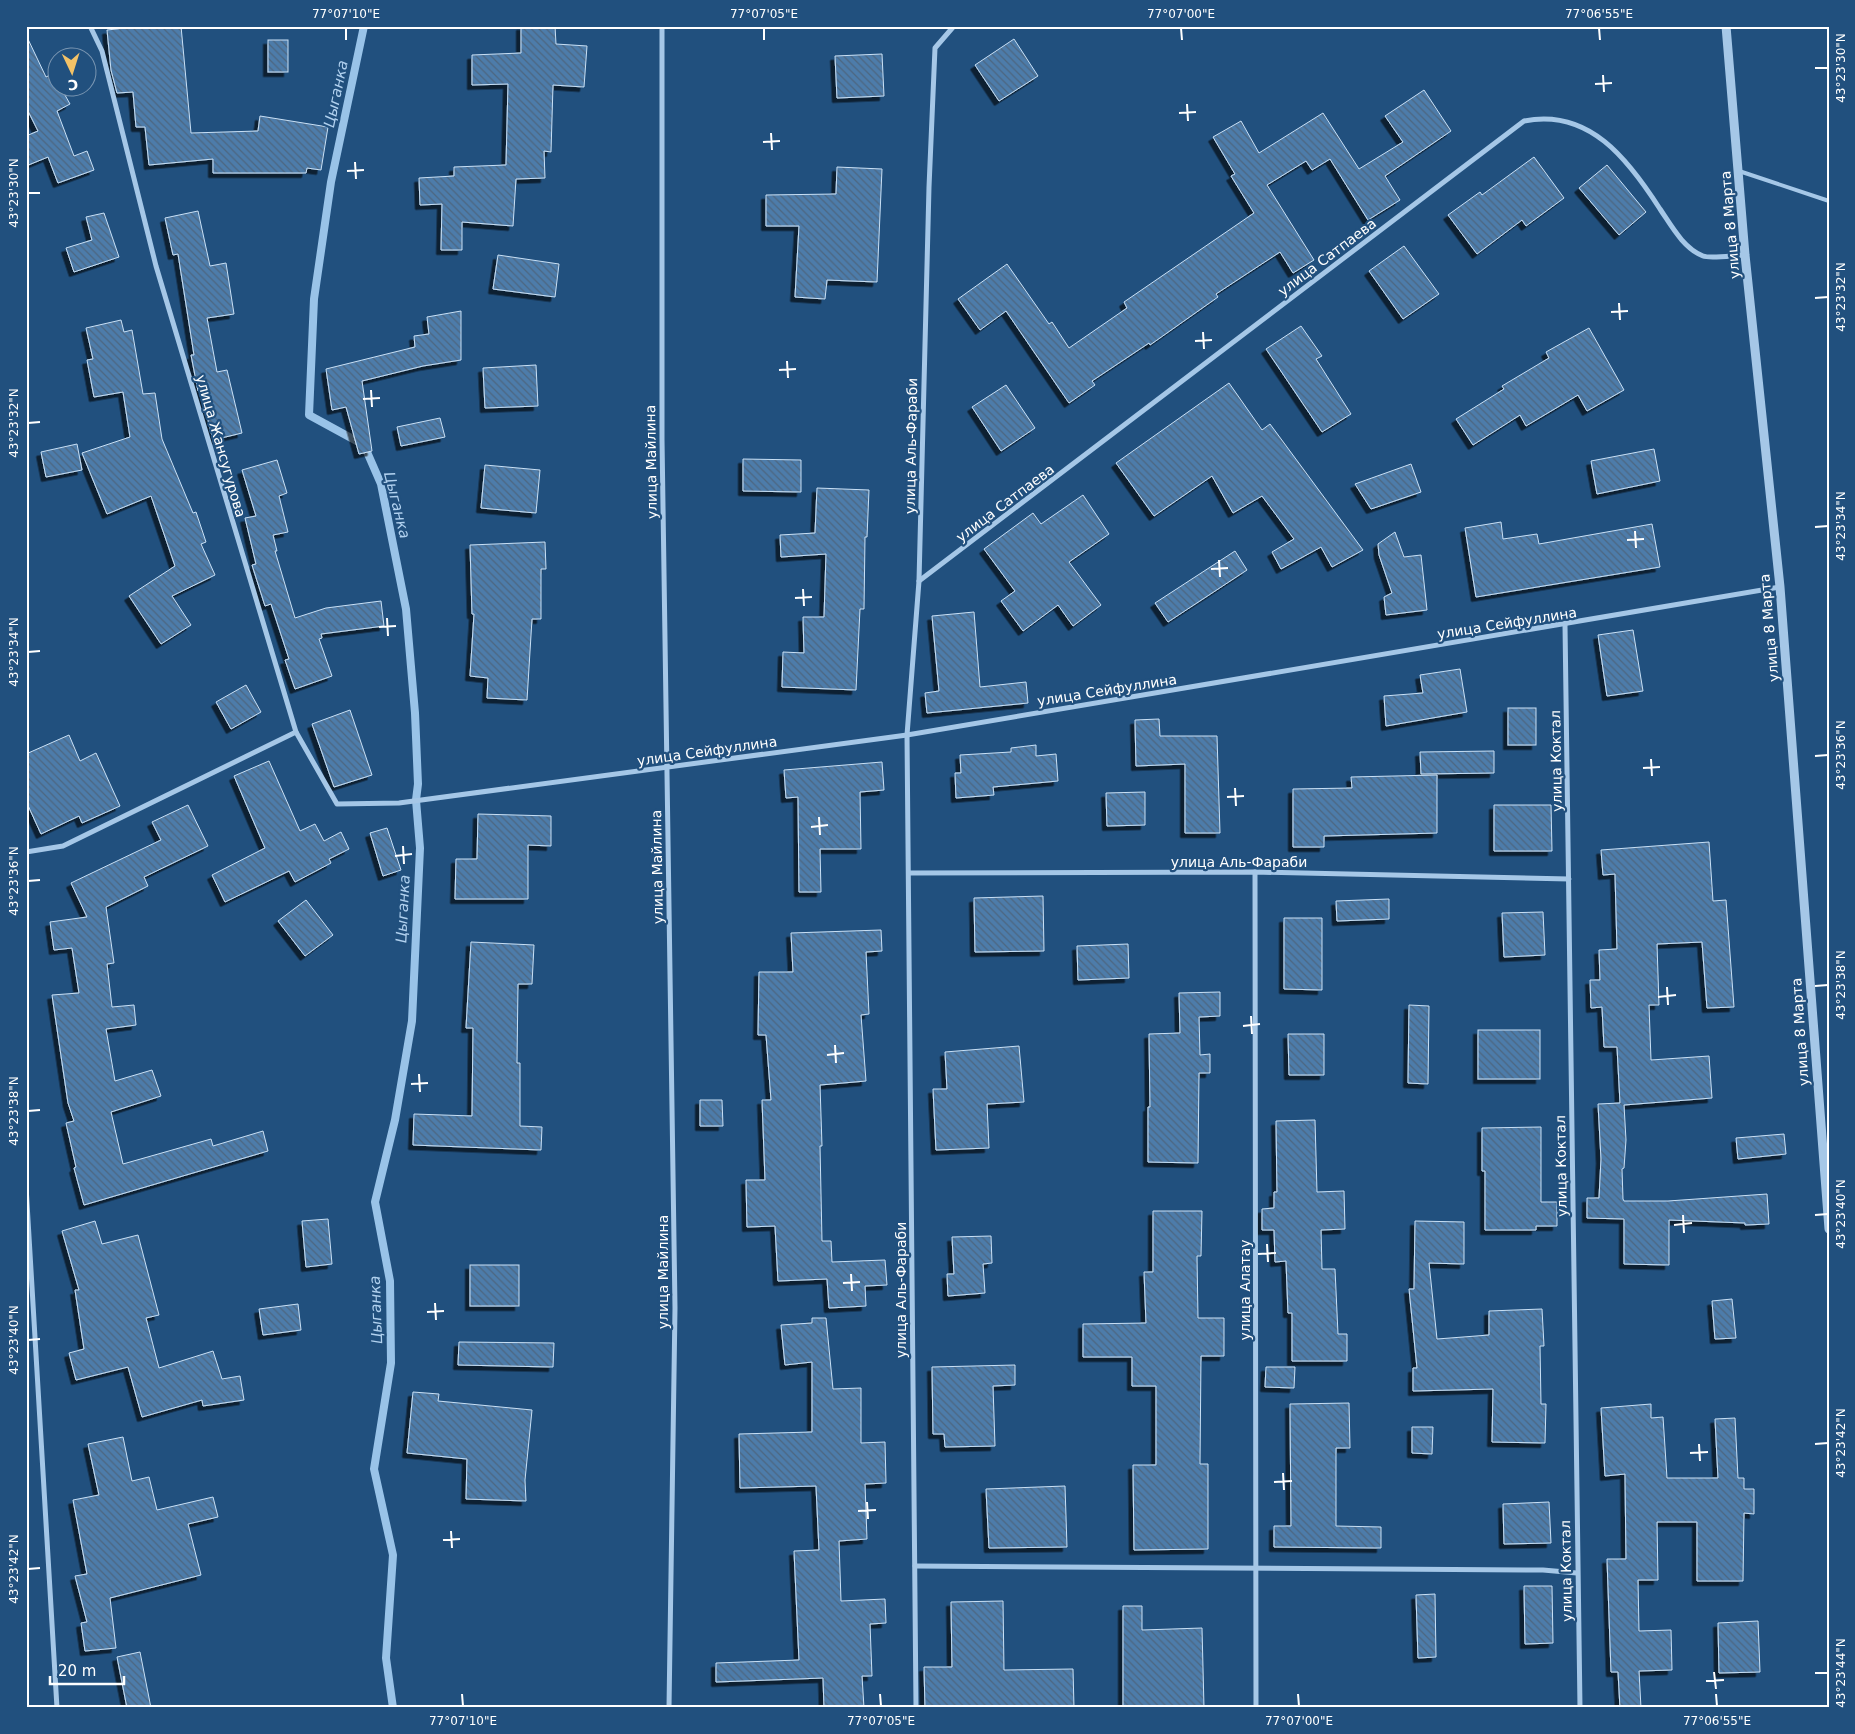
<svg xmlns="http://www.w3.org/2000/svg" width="1855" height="1734" font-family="'DejaVu Sans',sans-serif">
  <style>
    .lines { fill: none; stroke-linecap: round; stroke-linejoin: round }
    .stream { stroke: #99c3e8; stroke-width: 8 }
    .building { fill: url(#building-back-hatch); stroke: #c9e0f5; filter: url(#shadow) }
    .service { stroke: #a5c7e7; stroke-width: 4 }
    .minor { stroke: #a5c7e7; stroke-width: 5 }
    .tertiary { stroke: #a5c7e7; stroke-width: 9 }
    .ticks { fill: none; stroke: #fff; stroke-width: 2 }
    .labels { text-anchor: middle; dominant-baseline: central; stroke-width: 4.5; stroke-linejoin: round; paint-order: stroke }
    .street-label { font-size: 14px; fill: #fff; stroke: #21507e }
    .water-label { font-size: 15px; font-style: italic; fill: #b1d1ef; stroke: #21507e }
    .neatline { fill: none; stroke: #fff; stroke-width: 2 }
    .ticks-label { font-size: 12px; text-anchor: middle; fill: #fff }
  </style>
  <defs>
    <pattern id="building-back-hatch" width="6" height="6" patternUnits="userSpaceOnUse" patternTransform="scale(1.25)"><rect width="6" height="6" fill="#4e7caa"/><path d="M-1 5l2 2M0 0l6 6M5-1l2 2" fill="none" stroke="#4d6680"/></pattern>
    <filter id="shadow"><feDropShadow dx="-4.5" dy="4.5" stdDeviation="0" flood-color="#0009"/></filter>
  </defs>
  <rect width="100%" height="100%" fill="#21507e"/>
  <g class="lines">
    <path class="stream" d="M364 26 331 182 314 299 309 415 364 445 381 484 406 609 415 713 418 784 416 800 420 848 412 1021 395 1120 375 1202 390 1281 391 1363 374 1469 393 1555 386 1658 393 1708"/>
  </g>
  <g class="building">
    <path d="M144 26H181L191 133 258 131 260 116 328 127 321 170 307 168 306 173H213V159L149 165 145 127H136L133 92 117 93 111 70 107 30Z"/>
    <path d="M521 26H555L556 44 587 46 584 87 553 85 551 152 544 151 545 178 516 179 513 226 462 222V250H441L442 204 420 205 419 178 454 176V167L506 165 508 84 472 85V55L521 53Z"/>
    <path d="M26 35 46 77 54 73 58 88H61L70 104 57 111 74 156 87 151 94 170 58 183 48 157 26 166V136L38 131 26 107Z"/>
    <path d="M1014 39 1038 76 999 101 975 65Z"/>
    <rect x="268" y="40" width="20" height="32"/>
    <path d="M882 54 884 96 837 98 835 56Z"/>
    <path d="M1424 90 1451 131 1385 176 1400 200 1368 220 1330 159 1312 170 1306 161 1267 185 1314 260 1293 273 1280 252 1216 294 1218 297 1150 345 1149 343 1092 381 1095 385 1069 403 1006 311 980 330 958 299 1007 264 1049 324 1052 322 1069 348 1127 308 1124 302 1254 213 1231 176 1235 174 1213 137 1241 121 1259 153 1323 113 1359 169 1403 142 1385 116Z"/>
    <path d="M1534 157 1564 198 1526 226 1522 220 1477 254 1448 215 1480 192 1482 195Z"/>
    <path d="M1607 165 1646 212 1619 235 1579 188Z"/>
    <path d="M837 167 882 169 877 282 827 280 825 299 795 297 799 226H766V195L836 194Z"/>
    <path d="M198 211 210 266 226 263 234 314 207 318 217 372 227 370 242 433 213 440 201 392 198 391 191 355H194L178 254 173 255 165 218Z"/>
    <path d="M104 213 119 257 74 272 66 248 92 240 86 217Z"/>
    <path d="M1404 246 1439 294 1403 319 1369 271Z"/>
    <path d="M498 255 559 264 555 297 493 289Z"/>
    <path d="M461 311V360L423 366 362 381 372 451 359 454 346 407 332 410 326 369 415 347 414 336 429 334 427 317Z"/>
    <path d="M121 320 124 332 132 330 143 394 155 393 162 439 193 513 196 512 206 542 201 544 215 575 172 596 191 625 161 644 129 596 175 566 151 496 107 514 82 453 130 437 123 392 94 397 87 360 93 359 86 328Z"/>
    <path d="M1301 326 1322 356 1316 359 1351 414 1322 432 1266 349Z"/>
    <path d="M1589 328 1624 390 1587 411 1578 395 1526 426 1520 415 1473 445 1456 419 1504 389 1502 386 1549 358 1546 352Z"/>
    <path d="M536 365 538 406 485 408 483 368Z"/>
    <path d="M1229 383 1262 430 1270 424 1363 550 1332 567 1321 547 1281 569 1272 552 1294 539 1262 496 1233 513 1212 476 1154 516 1116 463Z"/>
    <path d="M1006 385 1035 428 1001 451 972 407Z"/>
    <path d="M440 418 445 437 401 446 397 427Z"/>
    <path d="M77 444 82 470 46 477 41 452Z"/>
    <path d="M1654 449 1660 481 1597 494 1591 461Z"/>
    <path d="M743 459 801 460V492L743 491Z"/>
    <path d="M277 460 287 493 279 496 288 532 273 535 277 551H275L295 618 326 608 381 601 384 626 321 634 322 638 319 639 332 676 295 689 285 660 289 659 271 604 265 606 252 565 256 564 245 518 256 516 242 470Z"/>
    <path d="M1411 464 1421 492 1371 509 1355 484Z"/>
    <path d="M485 465 540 470 536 513 481 508Z"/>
    <path d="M817 488 869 490 867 537H865L864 609H860L856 690 782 687 783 652 804 653 803 617H824L826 554 781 557 780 535 815 533Z"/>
    <path d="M1083 495 1109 534 1069 562 1101 605 1073 626 1058 605 1023 631 1001 601 1015 591 984 549 1033 513 1041 524Z"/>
    <path d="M1501 522 1503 539 1537 534 1539 544 1652 524 1660 567 1476 597 1465 528Z"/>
    <path d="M1395 532 1404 557 1421 555 1427 610 1386 615 1384 597 1392 593 1379 555 1378 544Z"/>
    <path d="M545 542 546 569H541V619H532L527 700 487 698 488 678 470 676 474 614H472L470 545Z"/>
    <path d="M1235 551 1247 570 1168 622 1155 603Z"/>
    <path d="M974 612 980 687 1026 682 1028 703 927 713 925 693 939 691 932 616Z"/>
    <path d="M1633 630 1643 691 1607 696 1598 635Z"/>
    <path d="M1460 669 1467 712 1386 726 1384 696 1423 693 1420 675Z"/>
    <path d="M246 685 261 712 231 729 216 702Z"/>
    <rect x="1508" y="708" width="28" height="37"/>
    <path d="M350 710 372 775 334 787 312 724Z"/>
    <path d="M1159 719 1160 736H1217L1220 833H1185V764L1136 766 1135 720Z"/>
    <path d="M69 735 80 761 96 753 120 806 82 823 79 816 41 834 26 801V754Z"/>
    <path d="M1036 745V756L1056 754 1058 781 993 787 994 795 956 798 955 773H961L960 755 1011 752V748Z"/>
    <path d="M1494 751V773L1421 774 1420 752Z"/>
    <path d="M269 761 300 831 315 824 324 841 341 832 349 849 329 859 331 863 295 882 289 871 225 902 212 875 265 848 234 776Z"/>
    <path d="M882 762 884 790 860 792 861 849H820L821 892H799L798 797 786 798 784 770Z"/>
    <path d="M1437 775V833L1324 836V847H1293V789L1352 788 1351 777Z"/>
    <path d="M1145 792V825L1107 826 1106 793Z"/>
    <path d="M188 805 208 846 144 877 148 886 106 907 114 963 107 964 112 1007 134 1005 136 1025 106 1029 115 1081 152 1070 161 1096 111 1112 123 1164 211 1139 213 1146 263 1131 268 1151 84 1205 74 1168 76 1167 66 1123 74 1121 68 1103 52 995 79 993 72 948 54 950 50 922 87 917 71 883 161 840 152 822Z"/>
    <path d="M1494 805H1551L1552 851H1494Z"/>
    <path d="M478 814 551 816V846L528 845V899H455L456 859H477Z"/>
    <path d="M387 828 401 870 383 876 370 833Z"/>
    <path d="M1709 842 1713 901 1726 900 1734 1007 1707 1008 1702 942 1657 944 1659 1005H1649L1651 1060 1709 1056 1712 1098 1624 1105 1626 1140 1624 1168 1622 1169 1623 1199 1624 1201H1668L1767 1194 1769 1224 1745 1225V1223L1669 1220V1265L1624 1264V1219L1587 1218V1198H1599L1601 1159 1598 1104 1620 1103 1617 1047H1604L1602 1007 1591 1008 1590 980H1600L1599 950 1617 949 1615 874 1603 875 1601 850Z"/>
    <path d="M1043 896 1044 951 975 952 974 898Z"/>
    <path d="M1389 899V919L1337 921 1336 901Z"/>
    <path d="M306 900 333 935 305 956 278 921Z"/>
    <path d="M1543 912 1545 955 1504 957 1502 913Z"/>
    <path d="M1284 918H1322V990L1284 989Z"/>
    <path d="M881 930 882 951 866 952 869 1014 861 1015 866 1081 820 1085 822 1146H820L822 1241H831L832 1262 885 1260 887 1285 865 1286 866 1306 829 1308 827 1279 778 1281 775 1226 747 1227 746 1180H765L762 1100H771L766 1035H758L759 972H793L791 933Z"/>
    <path d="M471 942 534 945 532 984H518L517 1063H520V1126L542 1127 541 1150 413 1145 414 1114 472 1116 473 1028H466Z"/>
    <path d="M1128 944 1129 978 1078 980 1077 946Z"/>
    <path d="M1220 992V1016L1199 1017 1200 1055 1210 1054V1073H1199L1198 1163 1148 1162V1107H1150L1149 1034 1180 1033 1179 993Z"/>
    <path d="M1409 1005 1429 1006 1428 1084 1408 1083Z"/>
    <rect x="1478" y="1030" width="62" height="49"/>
    <path d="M1288 1034H1324V1075H1289Z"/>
    <path d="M1019 1046 1024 1102 987 1104 989 1148 936 1150 933 1089H947L945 1052Z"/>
    <path d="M700 1100H722L723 1126H700Z"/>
    <path d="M1315 1120 1317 1192 1344 1191 1345 1229 1321 1230 1322 1269H1335L1338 1334H1347V1361H1292V1313H1288L1286 1261 1275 1262 1274 1230H1262V1209L1274 1208V1192H1277L1276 1121Z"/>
    <path d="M1541 1127V1202H1557V1226H1536V1230H1485V1171H1482V1128Z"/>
    <path d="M1784 1134 1786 1154 1738 1159 1736 1138Z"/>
    <path d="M1153 1211H1202L1201 1256H1197L1198 1318H1224V1356H1201L1200 1464H1208V1549L1134 1550 1133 1465H1156V1386H1132V1357H1083V1324L1146 1323 1144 1272H1153Z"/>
    <path d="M328 1219 332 1264 306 1267 302 1221Z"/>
    <path d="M95 1221 102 1244 138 1235 159 1315 146 1318 159 1368 213 1351 222 1379 240 1376 244 1400 203 1406 202 1400 142 1417 128 1367 76 1380 69 1353 84 1349 75 1290H79L62 1231Z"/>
    <path d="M1415 1221 1464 1222V1264L1429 1263 1437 1339 1489 1335V1311L1542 1309 1544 1346H1540L1541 1404H1546L1545 1443 1492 1442 1493 1389 1413 1391V1368H1417L1409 1289H1414Z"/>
    <path d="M991 1236 992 1263 983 1264 985 1293 948 1296 947 1274H954L952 1237Z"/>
    <rect x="470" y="1265" width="49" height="41"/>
    <path d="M1732 1299 1736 1338 1715 1339 1712 1301Z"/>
    <path d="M298 1304 301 1330 263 1335 259 1309Z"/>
    <path d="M812 1318H826L833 1389 861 1388V1443L885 1442 886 1483 865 1484 867 1539 839 1541 841 1601 885 1599 886 1623 870 1624 872 1676H862L864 1708H824L823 1678 716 1682V1663L799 1660 794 1551 819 1550 816 1486 740 1488 739 1434 812 1432V1362L785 1365 781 1325 812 1323Z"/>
    <path d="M459 1342 554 1343 553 1367 458 1365Z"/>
    <path d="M1015 1365V1385L993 1386 995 1446 945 1447 944 1434H933L932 1367Z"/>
    <path d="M1266 1367H1295L1294 1388 1265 1387Z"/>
    <path d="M413 1392 439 1394 438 1401 532 1410 525 1480 526 1501 466 1499 467 1459 407 1453Z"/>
    <path d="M1349 1403 1350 1448H1336V1526L1381 1527V1548L1274 1547V1526H1291L1290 1404Z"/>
    <path d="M1651 1404V1418L1663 1417 1667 1478H1718L1715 1419 1735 1418 1738 1478H1744V1489H1754V1514L1744 1513 1743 1581H1697V1522H1657L1658 1580H1638L1639 1631 1671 1630 1672 1670 1639 1671 1641 1708H1620L1618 1672H1611L1607 1559H1626L1625 1474 1605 1476 1601 1408Z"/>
    <path d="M1412 1427H1433L1432 1454 1412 1453Z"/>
    <path d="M123 1437 132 1481 149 1477 157 1510 213 1497 218 1517 188 1524 201 1575 110 1598 116 1648 85 1651 81 1623 87 1622 75 1576 87 1574 73 1500 99 1495 88 1444Z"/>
    <path d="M1065 1486 1067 1547 989 1548 986 1489Z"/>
    <path d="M1549 1502 1551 1543 1504 1544 1503 1504Z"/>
    <path d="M1524 1586H1552L1553 1643 1525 1644Z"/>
    <path d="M1435 1594 1436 1657 1418 1658 1416 1595Z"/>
    <path d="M1003 1601 1004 1670 1073 1669 1074 1708H925L924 1667H952L951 1602Z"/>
    <path d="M1123 1606H1142V1630L1202 1628 1204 1708H1123Z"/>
    <path d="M1758 1621 1760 1672 1719 1673 1718 1623Z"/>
    <path d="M140 1652 151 1708H127L117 1657Z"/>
  </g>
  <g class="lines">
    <path class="service" d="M1739 171 1829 201"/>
    <g class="minor">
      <path d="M90 26 102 51 156 266 296 732 337 804 399 803 907 735 1780 587"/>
      <path d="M662 26V439L675 1308 669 1708"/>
      <path d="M919 581 1524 121C1589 108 1628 159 1660 209 1671 225 1683 248 1703 256 1711 259 1735 255 1745 255"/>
      <path d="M1565 625 1580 1708"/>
      <path d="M26 852 63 846 296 732"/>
      <path d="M1255 872 1256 1708"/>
      <path d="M909 873 1255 872 1569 879"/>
      <path d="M26 1186 57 1708"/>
      <path d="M915 1566 1543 1570 1577 1573"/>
      <path d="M916 1708 907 735 919 581 929 187 935 48 954 26"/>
    </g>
    <path class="tertiary" d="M1726 26 1745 255 1780 587 1829 1229"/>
  </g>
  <path class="ticks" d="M346 28V40M764 28V40M1181 28 1182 40M1599 28 1600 40M1815 68H1828M1603 75 1604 92M1595 84 1612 83M1187 104 1188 121M1179 113 1196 112M771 133 772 150M763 142 780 141M355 162 356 179M347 171 364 170M28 193H40M1815 298 1828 297M1619 303 1620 320M1611 312 1628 311M1203 332 1204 349M1195 341 1212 340M787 361 788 378M779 370 796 369M371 390 372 407M363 399 380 398M28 423 40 422M1815 527 1828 526M1635 531 1636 548M1627 540 1644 539M1219 560 1220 577M1211 569 1228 568M803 589 804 606M795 598 812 597M387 618 388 636M379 627 396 626M28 652 40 651M1815 756 1828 755M1651 759 1652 776M1643 768 1660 767M1235 788 1236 806M1227 797 1244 796M819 817 820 835M811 827 828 825M403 846 404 864M395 856 412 854M28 881 40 880M1815 986 1828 985M1667 987 1668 1005M1658 997 1676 995M1251 1016 1252 1034M1243 1026 1260 1024M835 1045 836 1063M827 1055 844 1053M419 1074 420 1092M411 1084 428 1083M28 1111 40 1110M1683 1215 1684 1233M1815 1215 1828 1214M1674 1225 1692 1223M1267 1244 1268 1262M1258 1254 1276 1253M851 1274 852 1291M843 1283 860 1282M435 1303 436 1320M427 1312 444 1311M28 1340 40 1339M1699 1444 1700 1461M1815 1444 1828 1443M1690 1453 1708 1452M1283 1473 1284 1490M1274 1482 1292 1481M867 1502 868 1519M858 1511 876 1510M451 1531 452 1548M443 1540 460 1539M28 1569 40 1568M1714 1672 1716 1689M1815 1673H1828M1706 1681 1724 1680M462 1694 463 1706M880 1694 881 1706M1298 1694 1299 1706M1716 1694 1717 1706"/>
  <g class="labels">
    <g class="street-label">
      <text transform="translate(1730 225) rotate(-95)">улица 8 Марта</text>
      <text transform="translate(1327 257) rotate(-37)">улица Сатпаева</text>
      <text transform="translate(221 446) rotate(74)">улица Жансугурова</text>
      <text transform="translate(911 446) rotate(-89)">улица Аль-Фараби</text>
      <text transform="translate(651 462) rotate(-91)">улица Майлина</text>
      <text transform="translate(1005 503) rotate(-37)">улица Сатпаева</text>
      <text transform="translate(1507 623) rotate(-9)">улица Сейфуллина</text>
      <text transform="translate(1769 628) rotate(-95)">улица 8 Марта</text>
      <text transform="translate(1107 690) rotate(-9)">улица Сейфуллина</text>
      <text transform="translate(707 751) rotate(-8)">улица Сейфуллина</text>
      <text transform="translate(1556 761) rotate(-91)">улица Коктал</text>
      <text x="1239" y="862">улица Аль-Фараби</text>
      <text transform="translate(657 867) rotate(-91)">улица Майлина</text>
      <text transform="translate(1800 1032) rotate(-94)">улица 8 Марта</text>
      <text transform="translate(1561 1166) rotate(-91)">улица Коктал</text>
      <text transform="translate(663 1272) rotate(-90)">улица Майлина</text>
      <text transform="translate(901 1290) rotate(-90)">улица Аль-Фараби</text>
      <text transform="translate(1245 1290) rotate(-90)">улица Алатау</text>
      <text transform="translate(1566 1571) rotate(-91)">улица Коктал</text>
    </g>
    <g class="water-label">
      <text transform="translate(336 94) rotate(-78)">Цыганка</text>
      <text transform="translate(397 505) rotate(76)">Цыганка</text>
      <text transform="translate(403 909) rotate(-87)">Цыганка</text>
      <text transform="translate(376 1310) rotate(-92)">Цыганка</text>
    </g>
  </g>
  <rect width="1855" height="1734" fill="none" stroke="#21507e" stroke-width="55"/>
  <g transform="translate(72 72) rotate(176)"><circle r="24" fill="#21507e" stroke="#7a96b2"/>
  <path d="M0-4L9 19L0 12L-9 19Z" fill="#f3c267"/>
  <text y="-8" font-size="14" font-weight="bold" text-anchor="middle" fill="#ffffff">С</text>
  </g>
  <path d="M50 1676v8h74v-8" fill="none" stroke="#ffffff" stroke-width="2.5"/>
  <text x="58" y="1676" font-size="15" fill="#ffffff" stroke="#21507e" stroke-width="4" paint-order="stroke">20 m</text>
  <rect x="28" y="28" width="1800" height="1678" class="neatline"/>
  <g class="ticks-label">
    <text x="346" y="18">77°07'10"E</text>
    <text x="764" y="18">77°07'05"E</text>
    <text x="1181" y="18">77°07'00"E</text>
    <text x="1599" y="18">77°06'55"E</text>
    <text transform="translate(1841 68) rotate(-90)" y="4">43°23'30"N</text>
    <text transform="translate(14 193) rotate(-90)" y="4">43°23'30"N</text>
    <text transform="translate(1841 297) rotate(-90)" y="4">43°23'32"N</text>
    <text transform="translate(14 423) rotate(-90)" y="4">43°23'32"N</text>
    <text transform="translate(1841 526) rotate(-90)" y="4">43°23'34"N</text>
    <text transform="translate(14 652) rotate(-90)" y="4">43°23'34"N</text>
    <text transform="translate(1841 755) rotate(-90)" y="4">43°23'36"N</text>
    <text transform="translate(14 881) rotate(-90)" y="4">43°23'36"N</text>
    <text transform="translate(1841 985) rotate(-90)" y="4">43°23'38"N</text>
    <text transform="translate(14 1111) rotate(-90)" y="4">43°23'38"N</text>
    <text transform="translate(1841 1214) rotate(-90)" y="4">43°23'40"N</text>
    <text transform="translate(14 1340) rotate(-90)" y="4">43°23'40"N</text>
    <text transform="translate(1841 1443) rotate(-90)" y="4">43°23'42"N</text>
    <text transform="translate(14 1569) rotate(-90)" y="4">43°23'42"N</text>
    <text transform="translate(1841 1673) rotate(-90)" y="4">43°23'44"N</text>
    <text x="463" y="1725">77°07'10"E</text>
    <text x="881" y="1725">77°07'05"E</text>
    <text x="1299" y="1725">77°07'00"E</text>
    <text x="1717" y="1725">77°06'55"E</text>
  </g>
</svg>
